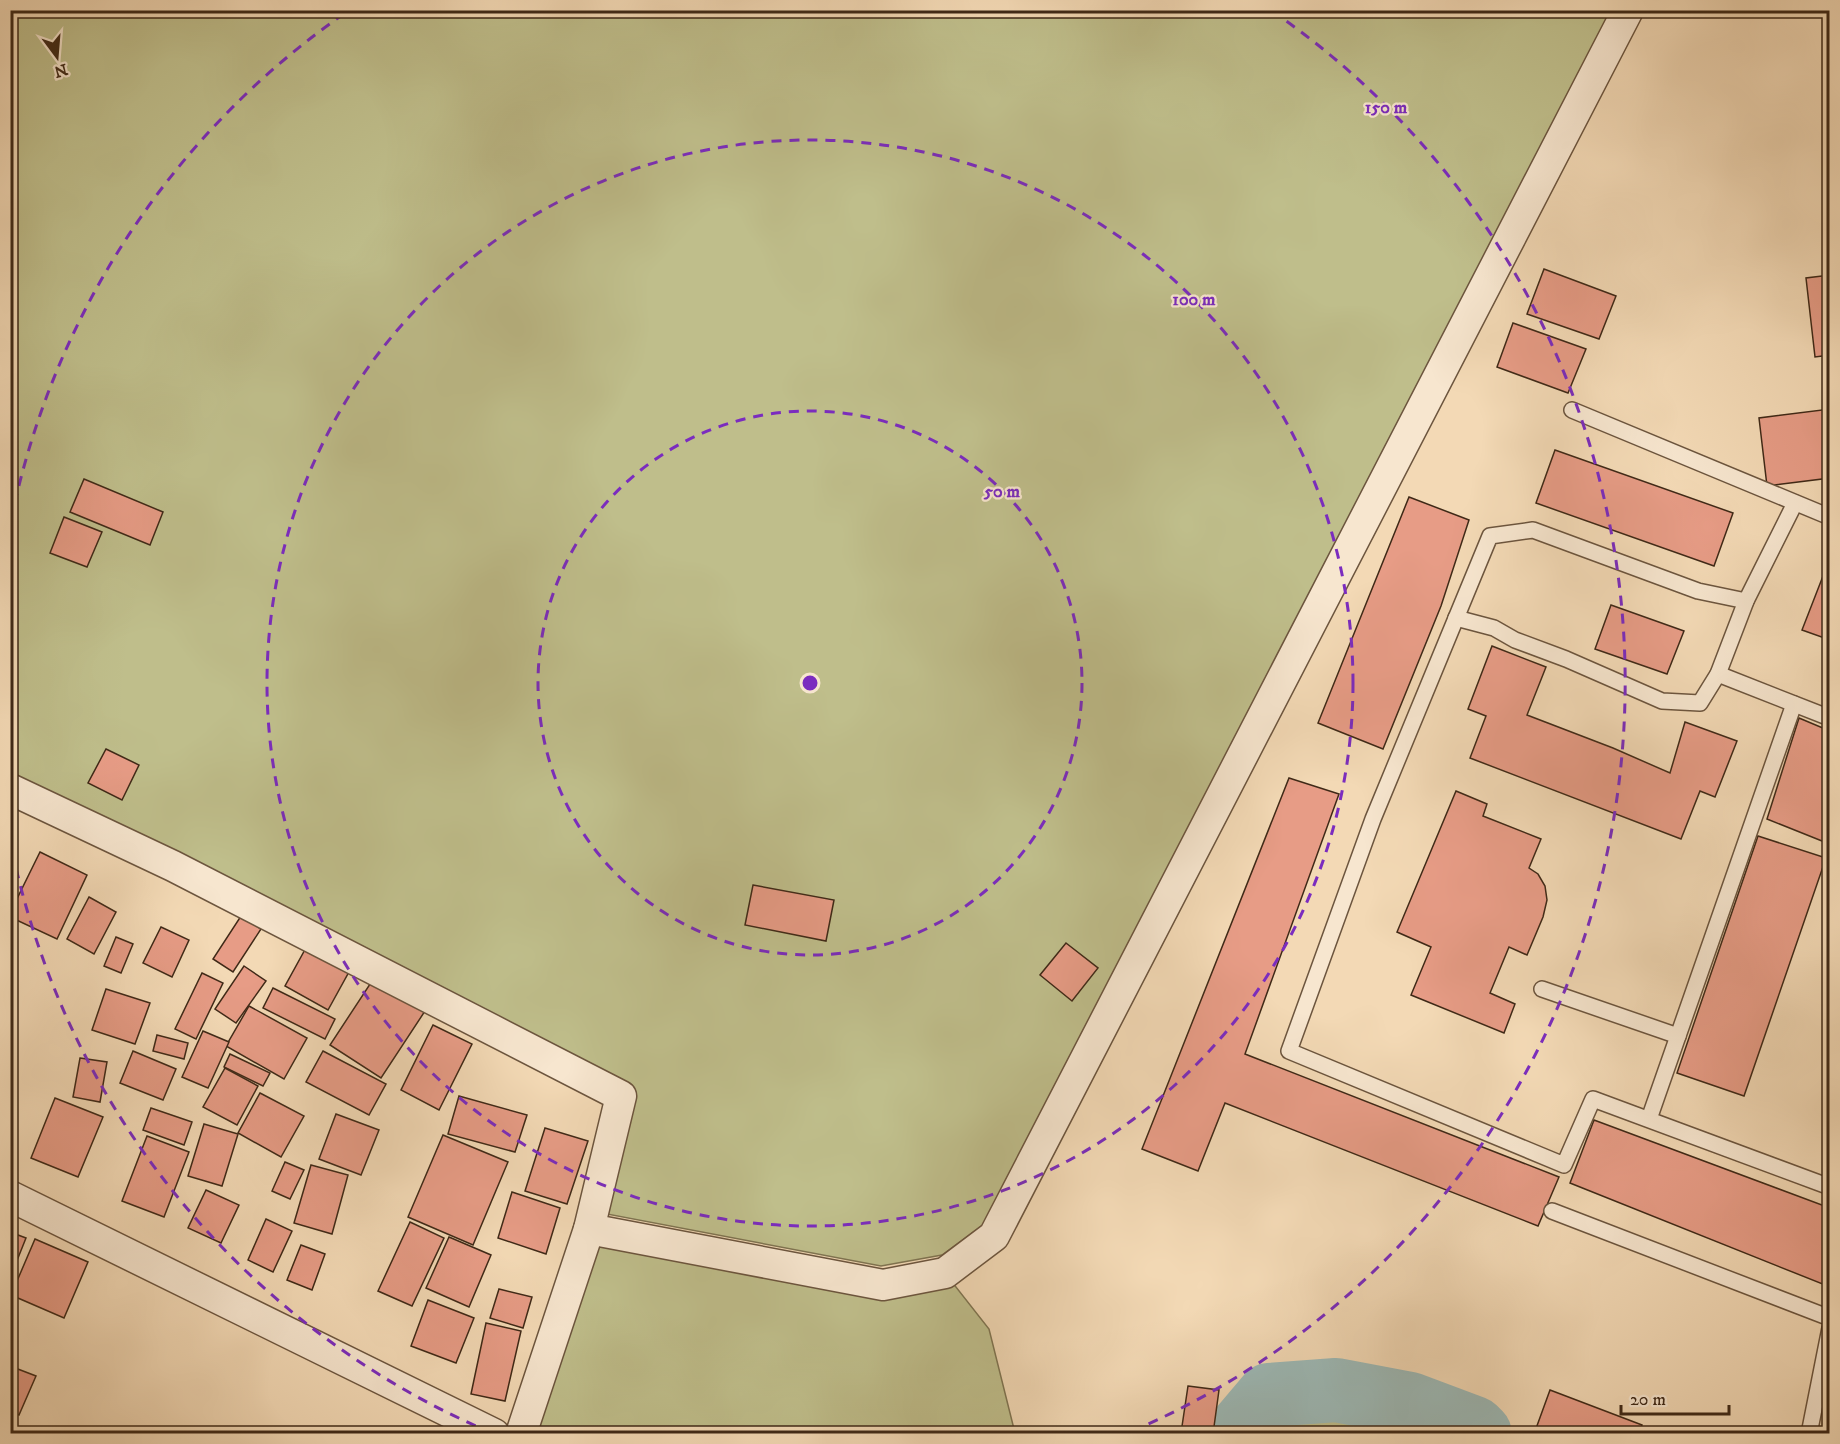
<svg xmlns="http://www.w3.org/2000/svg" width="1840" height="1444" font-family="'IM FELL DW Pica',serif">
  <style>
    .green { fill: #bfbe8b; stroke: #7f7451; stroke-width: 1.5 }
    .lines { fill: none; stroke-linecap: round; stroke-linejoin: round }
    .river { stroke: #9db9b6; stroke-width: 64 }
    .building { fill: #e79c86; stroke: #3f2917; stroke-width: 1.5 }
    .service-casing { stroke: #6c553e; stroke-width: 18 }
    .minor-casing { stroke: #6c553e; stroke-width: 33 }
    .service { stroke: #f7e6cf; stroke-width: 15 }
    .minor { stroke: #f7e6cf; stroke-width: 30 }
    .ring { fill: none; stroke: #7b2cbf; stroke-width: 3; stroke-dasharray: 10 8 }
    .centre { fill: #7b2cbf; stroke: #f7e6cf; stroke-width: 3 }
    .ring-label { font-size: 18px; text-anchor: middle; font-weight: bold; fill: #7b2cbf; stroke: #f7e6cf; stroke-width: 4.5; stroke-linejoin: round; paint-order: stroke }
  </style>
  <rect width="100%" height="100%" fill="#f3d9b5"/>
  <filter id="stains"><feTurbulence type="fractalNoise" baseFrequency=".00333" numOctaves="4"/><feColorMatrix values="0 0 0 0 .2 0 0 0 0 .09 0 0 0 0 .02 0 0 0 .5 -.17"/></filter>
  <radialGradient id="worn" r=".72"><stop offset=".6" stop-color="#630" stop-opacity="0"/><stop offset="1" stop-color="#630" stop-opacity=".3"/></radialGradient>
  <g class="green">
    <path d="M10 11H1616L991 1219 942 1255 881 1266 591 1211 623 1080 11 782Z"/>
    <path d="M589 1229 883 1285 945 1273 989 1329 1015 1433 521 1434Z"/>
    <path d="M1336 1390 1410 1404 1474 1428 1480 1433H1236L1269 1395Z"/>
  </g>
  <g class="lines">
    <path class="river" d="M1236 1434 1269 1395 1336 1390 1410 1404 1474 1428 1480 1434"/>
  </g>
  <g class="building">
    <path d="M1544 269 1616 296 1599 339 1527 314Z"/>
    <path d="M1830 275V355L1815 357 1806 278Z"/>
    <path d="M1513 323 1586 349 1568 393 1497 367Z"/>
    <path d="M1830 409V478L1767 486 1759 418Z"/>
    <path d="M1555 450 1733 513 1714 566 1536 503Z"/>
    <path d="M84 479 163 512 150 545 70 512Z"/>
    <path d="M1409 497 1469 520 1441 606 1383 749 1318 723Z"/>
    <path d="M64 517 102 532 87 567 50 553Z"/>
    <path d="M1830 558V640L1802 630Z"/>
    <path d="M1611 605 1684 631 1667 674 1595 649Z"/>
    <path d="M1492 646 1546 667 1527 715 1613 748 1670 773 1685 722 1737 741 1715 797 1700 791 1681 839 1470 758 1486 716 1468 709Z"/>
    <path d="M1799 718 1830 731V837L1827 843 1767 819Z"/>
    <path d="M106 749 139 765 122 800 88 783Z"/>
    <path d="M1289 778 1339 794 1245 1054 1559 1177 1538 1226 1225 1103 1198 1171 1142 1149Z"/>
    <path d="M1456 791 1487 804 1483 816 1541 839 1529 868 1538 874 1545 886 1547 900 1543 917 1527 955 1509 947 1490 993 1515 1004 1504 1033 1411 995 1431 947 1397 932Z"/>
    <path d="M1758 836 1826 858 1744 1096 1677 1073Z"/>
    <path d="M40 852 87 875 57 939 10 917V913Z"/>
    <path d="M753 885 834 900 826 941 745 925Z"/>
    <path d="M89 897 116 912 94 954 67 939Z"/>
    <path d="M241 916 261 929 233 972 213 959Z"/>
    <path d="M161 927 189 940 172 977 143 963Z"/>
    <path d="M116 937 133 944 121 973 104 966Z"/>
    <path d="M1066 943 1098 968 1072 1001 1040 975Z"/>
    <path d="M307 946 350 970 328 1010 285 986Z"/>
    <path d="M244 966 266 981 236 1023 215 1009Z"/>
    <path d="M202 973 223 983 196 1039 175 1029Z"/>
    <path d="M374 978 425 1011 381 1078 330 1045Z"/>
    <path d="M273 988 335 1019 325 1039 263 1008Z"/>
    <path d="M106 989 150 1003 135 1044 92 1030Z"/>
    <path d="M249 1006 307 1038 284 1079 226 1046Z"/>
    <path d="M433 1025 472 1044 439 1110 401 1090Z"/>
    <path d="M203 1031 229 1042 208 1088 182 1077Z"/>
    <path d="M157 1035 188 1043 184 1059 153 1051Z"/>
    <path d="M133 1051 176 1069 163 1100 120 1083Z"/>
    <path d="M323 1051 386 1084 369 1115 306 1082Z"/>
    <path d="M230 1054 270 1073 263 1086 224 1067Z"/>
    <path d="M80 1058 107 1062 100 1102 73 1097Z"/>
    <path d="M225 1068 258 1086 237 1125 203 1107Z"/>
    <path d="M260 1093 304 1116 281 1157 238 1133Z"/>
    <path d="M459 1096 527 1115 515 1152 448 1134Z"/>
    <path d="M55 1098 103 1117 78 1177 31 1158Z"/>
    <path d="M151 1108 192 1122 184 1145 143 1130Z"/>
    <path d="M336 1114 379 1130 361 1175 319 1159Z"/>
    <path d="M1594 1120 1830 1208V1287L1570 1183Z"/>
    <path d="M204 1124 238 1134 222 1186 188 1176Z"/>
    <path d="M545 1128 588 1141 567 1204 525 1191Z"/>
    <path d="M443 1135 508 1162 473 1245 408 1217Z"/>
    <path d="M147 1136 189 1152 164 1217 122 1201Z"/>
    <path d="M285 1162 304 1170 290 1199 272 1191Z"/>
    <path d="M311 1165 348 1175 332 1234 294 1223Z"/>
    <path d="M206 1190 239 1205 221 1243 188 1228Z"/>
    <path d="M512 1192 560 1208 546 1254 498 1238Z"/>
    <path d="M266 1219 292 1231 273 1272 248 1260Z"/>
    <path d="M410 1222 444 1238 412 1306 378 1291Z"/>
    <path d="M10 1232 26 1238 10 1278Z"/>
    <path d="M449 1237 491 1255 469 1307 426 1288Z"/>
    <path d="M35 1239 88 1262 64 1318 11 1295Z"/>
    <path d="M301 1245 325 1254 312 1290 287 1280Z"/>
    <path d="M499 1289 532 1297 523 1328 490 1318Z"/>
    <path d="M428 1300 474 1318 456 1363 411 1346Z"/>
    <path d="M486 1323 521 1331 505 1401 471 1394Z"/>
    <path d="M10 1366 36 1376 19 1415 10 1411Z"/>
    <path d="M1188 1386 1219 1390 1213 1434 1181 1433Z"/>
    <path d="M1550 1390 1642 1425 1639 1434H1534Z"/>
  </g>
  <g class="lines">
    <g class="service-casing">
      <g id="service">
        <path d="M1572 410 1830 517"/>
        <path d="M1746 601 1698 591 1533 530 1490 536 1373 819 1289 1051 1564 1165 1593 1099 1830 1187"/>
        <path d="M1456 618 1494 628 1515 640 1566 659 1662 701 1700 703 1718 674 1746 601 1795 503"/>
        <path d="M1718 674 1830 718"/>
        <path d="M1542 989 1678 1036"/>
        <path d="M1649 1119 1794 704"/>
        <path d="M1552 1211 1830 1318"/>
        <path d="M1809 1434 1830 1328"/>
      </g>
    </g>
    <g class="minor-casing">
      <g id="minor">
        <path d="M10 789 173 866 621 1096 589 1229 521 1434"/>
        <path d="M10 1196 494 1434"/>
        <path d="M589 1229 883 1285 945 1273 994 1236 1628 10"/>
      </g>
    </g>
    <use href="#service" class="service"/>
    <use href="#minor" class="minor"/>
  </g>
  <g class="ring">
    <circle cx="810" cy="683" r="272"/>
    <circle cx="810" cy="683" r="543"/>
    <path d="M492 1433A815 815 0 0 1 11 845M11 521A815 815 0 0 1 348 11M1272 11A815 815 0 0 1 1128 1433"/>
  </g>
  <circle cx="810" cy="683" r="9" class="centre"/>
  <g class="ring-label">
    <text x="1386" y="113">150 m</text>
    <text x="1194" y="305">100 m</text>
    <text x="1002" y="497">50 m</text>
  </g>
  <rect width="1840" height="1444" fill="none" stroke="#f3d9b5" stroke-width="36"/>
  <rect x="12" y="12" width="1816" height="1420" fill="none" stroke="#3f2917" stroke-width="3"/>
  <rect x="18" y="18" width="1804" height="1408" fill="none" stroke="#3f2917" stroke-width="1.5"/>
  <g transform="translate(57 57) rotate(164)" stroke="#f7e6cf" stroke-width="4.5" paint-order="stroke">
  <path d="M0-4.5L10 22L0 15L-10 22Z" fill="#3f2917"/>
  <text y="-9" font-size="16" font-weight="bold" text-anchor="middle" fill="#3f2917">N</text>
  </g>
  <path d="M1621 1405v9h108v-9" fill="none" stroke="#3f2917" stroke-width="3"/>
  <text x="1630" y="1405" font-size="18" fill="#3f2917" stroke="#f7e6cf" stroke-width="4.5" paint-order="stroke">20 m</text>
  <rect width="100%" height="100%" filter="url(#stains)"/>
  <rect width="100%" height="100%" fill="url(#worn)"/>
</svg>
